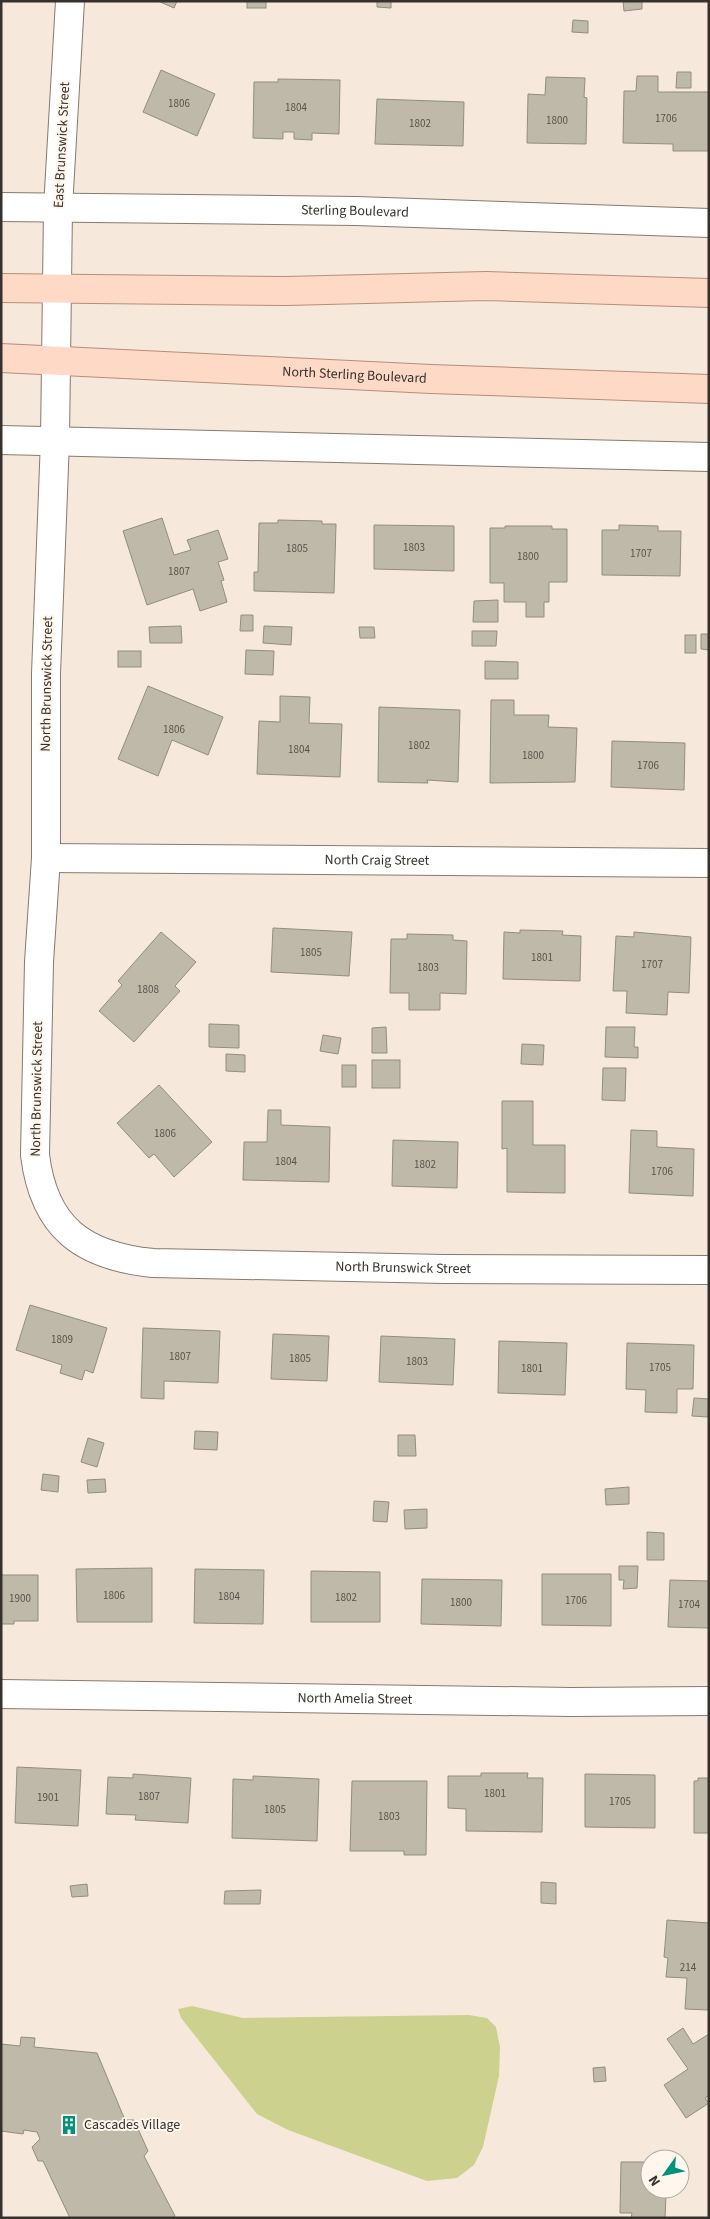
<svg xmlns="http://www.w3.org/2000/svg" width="710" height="2219" font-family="'Source Sans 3',sans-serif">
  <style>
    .water { fill: #ccd28d }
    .building { fill: #bfb9a9; stroke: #928d7d }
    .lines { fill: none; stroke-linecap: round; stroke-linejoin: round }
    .minor-casing { stroke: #867a6e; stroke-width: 30 }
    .major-casing { stroke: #b78d77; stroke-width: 30 }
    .minor { stroke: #fff; stroke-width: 28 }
    .major { stroke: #fed9c6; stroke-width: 28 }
    .labels { text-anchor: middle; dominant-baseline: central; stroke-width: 4; stroke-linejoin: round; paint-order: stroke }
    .number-label { font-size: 11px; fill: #58534b }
    .street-label { font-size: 14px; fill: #36312c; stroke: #fff7ee }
    .poi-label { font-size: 14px; fill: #36312c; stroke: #fff7ee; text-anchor: start }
  </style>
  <rect width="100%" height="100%" fill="#f6e9db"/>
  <path class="water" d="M192 2006 243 2018 469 2015 487 2018 496 2027 500 2047 499 2076 483 2147 474 2165 457 2178 427 2181 288 2130 257 2114 181 2018 178 2009Z"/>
  <g class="building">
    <path d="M158 1H177L174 8Z"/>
    <rect x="247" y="1" width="19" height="7"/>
    <path d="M377 1H391V8L377 7Z"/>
    <path d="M623 1H642V9L624 11Z"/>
    <path d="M573 20 588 21V33L572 32Z"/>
    <path d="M161 70 215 94 197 136 143 112Z"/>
    <path d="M677 72H691V88H676Z"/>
    <path d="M637 76H658V92H709V151H673V144L623 143 624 91H636Z"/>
    <path d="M546 77 585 78 584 97 587 98 586 144 527 143 528 94 545 95Z"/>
    <path d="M278 79 340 80 339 134 312 133V140L294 139V132H283V139L253 138 254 82H278Z"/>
    <path d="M377 99 464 102 463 146 375 144Z"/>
    <path d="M162 518 174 555 191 550 187 540 218 530 228 559 218 562 224 580 221 581 227 602 200 611 193 589 147 605 123 531Z"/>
    <path d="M278 520 322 521V524H336L334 593 254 591V572H258L259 523H278Z"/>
    <path d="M374 525 454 526V571L374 569Z"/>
    <path d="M619 525 658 526V531H681L680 576 602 575V530H619Z"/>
    <path d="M505 526H552V529H567V582H549V602H544V617H526V602H504V583H490V528H505Z"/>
    <path d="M498 600V622H473L474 601Z"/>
    <path d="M241 615H253V631H240Z"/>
    <path d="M181 626 182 643H150L149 627Z"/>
    <path d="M264 626 292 627 291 645 263 643Z"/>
    <path d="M359 627H374L375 638H360Z"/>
    <path d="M472 631H497L496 646H472Z"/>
    <path d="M701 634H709V650L701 649Z"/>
    <rect x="685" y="635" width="11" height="18"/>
    <path d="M246 650 274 651 273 675 245 674Z"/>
    <rect x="118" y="651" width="23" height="16"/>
    <path d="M485 661 518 662V679H485Z"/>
    <path d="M148 686 223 717 208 755 172 740 158 776 118 759Z"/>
    <path d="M280 696 310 697 309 723 342 724 340 777 257 774 259 721 280 722Z"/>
    <path d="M491 700H514V715H549L548 727 577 728 575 782 490 783Z"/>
    <path d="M379 707 460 710 458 782 427 780 428 783 378 782Z"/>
    <path d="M612 741 685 743 684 790 611 787Z"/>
    <path d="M273 928 352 932 349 976 271 972Z"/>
    <path d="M520 930 563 931 562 935 581 936 580 981 503 979 504 932 520 933Z"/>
    <path d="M161 932 196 962 175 986 180 991 134 1042 99 1011 122 985 118 981Z"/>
    <path d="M634 932 691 937 689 993 668 992 667 1015 626 1013 627 991H613L616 936 634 937Z"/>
    <path d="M407 934 453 935V940L467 941 466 994 440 993V1010H409V993H390L391 939H407Z"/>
    <path d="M209 1024 239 1025V1048L209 1047Z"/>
    <path d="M386 1027 387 1053H372V1028Z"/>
    <path d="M606 1027H635L634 1047H638V1058L605 1057Z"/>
    <path d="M323 1035 341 1038 338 1054 320 1051Z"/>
    <path d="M522 1044 544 1045 543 1065 521 1064Z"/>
    <path d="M226 1054 245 1055V1072L226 1071Z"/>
    <rect x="372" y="1060" width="28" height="28"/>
    <rect x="342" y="1065" width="14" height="22"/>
    <path d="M603 1068H626L625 1101 602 1100Z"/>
    <path d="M159 1085 212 1142 174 1177 154 1154 149 1158 117 1123Z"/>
    <path d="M502 1101H533V1145H565V1193L507 1192V1148L502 1149Z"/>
    <path d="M268 1110H281V1125L330 1127 329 1182 243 1180 244 1142H267Z"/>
    <path d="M631 1130 657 1131V1147L694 1149 693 1196 629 1193Z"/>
    <path d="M393 1140 458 1142 457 1188 392 1186Z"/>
    <path d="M30 1305 107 1328 93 1373 85 1370 82 1380 60 1373 62 1365 16 1350Z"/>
    <path d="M143 1328 220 1331 218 1383 164 1381V1399L141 1398Z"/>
    <path d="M273 1334 329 1336 327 1381 271 1379Z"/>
    <path d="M381 1336 455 1339 453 1385 379 1382Z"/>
    <path d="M499 1341 567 1343 565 1395 498 1393Z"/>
    <path d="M627 1343 694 1345 693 1389H677V1413L645 1412 646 1390 626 1389Z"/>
    <path d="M694 1398 709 1399 708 1417 692 1416Z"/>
    <path d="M195 1431 218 1432 217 1450 194 1449Z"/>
    <path d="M398 1435H415L416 1456H398Z"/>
    <path d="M88 1438 104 1443 97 1467 81 1462Z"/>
    <path d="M43 1474 59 1476 58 1492 41 1490Z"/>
    <path d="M105 1479 106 1492 88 1493 87 1480Z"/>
    <path d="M629 1487V1504L606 1505 605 1489Z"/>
    <path d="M374 1501 389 1502 387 1522 373 1521Z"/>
    <path d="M427 1509V1528L405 1529 404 1510Z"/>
    <path d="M647 1532 664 1533V1560H647Z"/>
    <path d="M619 1566H638L637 1588 623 1589 624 1580H619Z"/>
    <path d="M152 1568V1622H77L76 1569Z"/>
    <path d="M195 1569 264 1570 263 1624 194 1623Z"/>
    <path d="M311 1571 380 1572V1622H311Z"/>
    <path d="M542 1574H611V1626L542 1625Z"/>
    <path d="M1 1575H38V1621H14V1624H1Z"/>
    <path d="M422 1579 502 1580 501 1626 421 1624Z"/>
    <path d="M670 1580 709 1581V1628L668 1627Z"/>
    <path d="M17 1767 81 1770 78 1826 15 1823Z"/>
    <path d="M481 1773H528L527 1778H543L542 1832 466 1831V1809L448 1808V1776H481Z"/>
    <path d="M133 1774 191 1778 188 1823 135 1820 136 1815 106 1814 108 1777 133 1778Z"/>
    <path d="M585 1774 655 1775V1828L585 1827Z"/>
    <path d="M253 1776 319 1779 317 1841 232 1838 233 1779 253 1780Z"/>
    <path d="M698 1778H709V1833H694V1781H698Z"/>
    <path d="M352 1781H427L426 1855H404V1851H350Z"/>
    <path d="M541 1882 556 1883V1904L541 1903Z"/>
    <path d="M87 1884 88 1896 72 1897 70 1886Z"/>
    <path d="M261 1890 260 1904H224L225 1891Z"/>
    <path d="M667 1920 709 1923V2010L685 2009 687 1978 666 1977 668 1958 664 1957Z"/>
    <path d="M683 2028 693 2044 709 2034V2096L705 2098 709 2103 686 2118 664 2085 688 2069 667 2039Z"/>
    <path d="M21 2037 35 2038 34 2047 97 2053 125 2120H134L148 2151 144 2156 175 2216 173 2218H70L43 2161H38L32 2147 40 2139 37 2132 24 2130 23 2134 1 2131V2044L20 2046Z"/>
    <path d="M605 2067 606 2081 594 2082 593 2068Z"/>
    <path d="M621 2162H650V2189H661V2195H666L665 2218H631L632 2213H620Z"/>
  </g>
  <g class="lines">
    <g class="minor-casing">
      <g id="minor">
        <path id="s1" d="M70 1 58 208 55 440 46 674V858L39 962 35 1155C44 1228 83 1256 153 1263L444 1269 709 1270"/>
        <path id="s2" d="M1 207 356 211 709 223"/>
        <path d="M1 440 709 457"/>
        <path id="s3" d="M46 858 709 863"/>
        <path id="s4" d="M1 1694 571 1702 709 1701"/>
      </g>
    </g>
    <g class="major-casing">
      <g id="major">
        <path d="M1 288 286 291 486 286 709 293"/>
        <path id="s5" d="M1 358 431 379 709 389"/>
      </g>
    </g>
    <use href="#minor" class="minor"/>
    <use href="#major" class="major"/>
  </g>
  <defs>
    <g id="building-bare" transform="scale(1.5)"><path d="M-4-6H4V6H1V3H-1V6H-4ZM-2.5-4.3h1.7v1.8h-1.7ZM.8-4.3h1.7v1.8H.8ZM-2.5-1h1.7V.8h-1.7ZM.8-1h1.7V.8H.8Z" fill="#02917c" stroke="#fff7ee" stroke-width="2.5" paint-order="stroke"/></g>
  </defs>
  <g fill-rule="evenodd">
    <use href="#building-bare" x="69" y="2125"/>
  </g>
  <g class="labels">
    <g class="number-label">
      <text x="179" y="103">1806</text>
      <text x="296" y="107">1804</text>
      <text x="666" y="118">1706</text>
      <text x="557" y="120">1800</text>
      <text x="420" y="123">1802</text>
      <text x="414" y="547">1803</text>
      <text x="297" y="548">1805</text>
      <text x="641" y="553">1707</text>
      <text x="528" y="556">1800</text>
      <text x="179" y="571">1807</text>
      <text x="174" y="729">1806</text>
      <text x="419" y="745">1802</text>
      <text x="299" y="749">1804</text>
      <text x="533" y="755">1800</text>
      <text x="648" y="765">1706</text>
      <text x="311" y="952">1805</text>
      <text x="542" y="957">1801</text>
      <text x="652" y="964">1707</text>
      <text x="428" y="967">1803</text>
      <text x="148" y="989">1808</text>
      <text x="165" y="1133">1806</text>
      <text x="286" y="1161">1804</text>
      <text x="425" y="1164">1802</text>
      <text x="662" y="1171">1706</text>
      <text x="62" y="1339">1809</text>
      <text x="180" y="1356">1807</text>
      <text x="300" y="1358">1805</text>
      <text x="417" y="1361">1803</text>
      <text x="660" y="1367">1705</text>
      <text x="532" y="1368">1801</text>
      <text x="114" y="1595">1806</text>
      <text x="229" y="1596">1804</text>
      <text x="346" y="1597">1802</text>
      <text x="20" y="1598">1900</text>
      <text x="576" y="1600">1706</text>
      <text x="461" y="1602">1800</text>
      <text x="689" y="1604">1704</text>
      <text x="495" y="1793">1801</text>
      <text x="149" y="1796">1807</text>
      <text x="48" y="1797">1901</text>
      <text x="620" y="1801">1705</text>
      <text x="275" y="1809">1805</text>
      <text x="389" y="1816">1803</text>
      <text x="688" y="1967">214</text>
    </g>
    <g class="street-label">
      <text transform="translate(62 145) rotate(-87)">East Brunswick Street</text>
      <text stroke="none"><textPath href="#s2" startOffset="354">Sterling Boulevard</textPath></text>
      <text stroke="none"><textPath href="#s5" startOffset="354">North Sterling Boulevard</textPath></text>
      <text transform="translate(47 684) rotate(-89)">North Brunswick Street</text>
      <text stroke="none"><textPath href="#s3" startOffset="331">North Craig Street</textPath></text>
      <text transform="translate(37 1089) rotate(-89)">North Brunswick Street</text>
      <text stroke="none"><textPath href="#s1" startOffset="1582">North Brunswick Street</textPath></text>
      <text stroke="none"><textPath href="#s4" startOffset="354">North Amelia Street</textPath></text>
    </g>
    <g class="poi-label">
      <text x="84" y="2125">Cascades Village</text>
    </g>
  </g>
  <rect width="710" height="2219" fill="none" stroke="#36312c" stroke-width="5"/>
  <g transform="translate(665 2174) rotate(237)"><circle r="24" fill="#fff7ee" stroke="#afa8a0"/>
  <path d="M0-4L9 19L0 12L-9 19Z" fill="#02917c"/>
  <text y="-8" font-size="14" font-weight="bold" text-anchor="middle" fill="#36312c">N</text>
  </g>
</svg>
